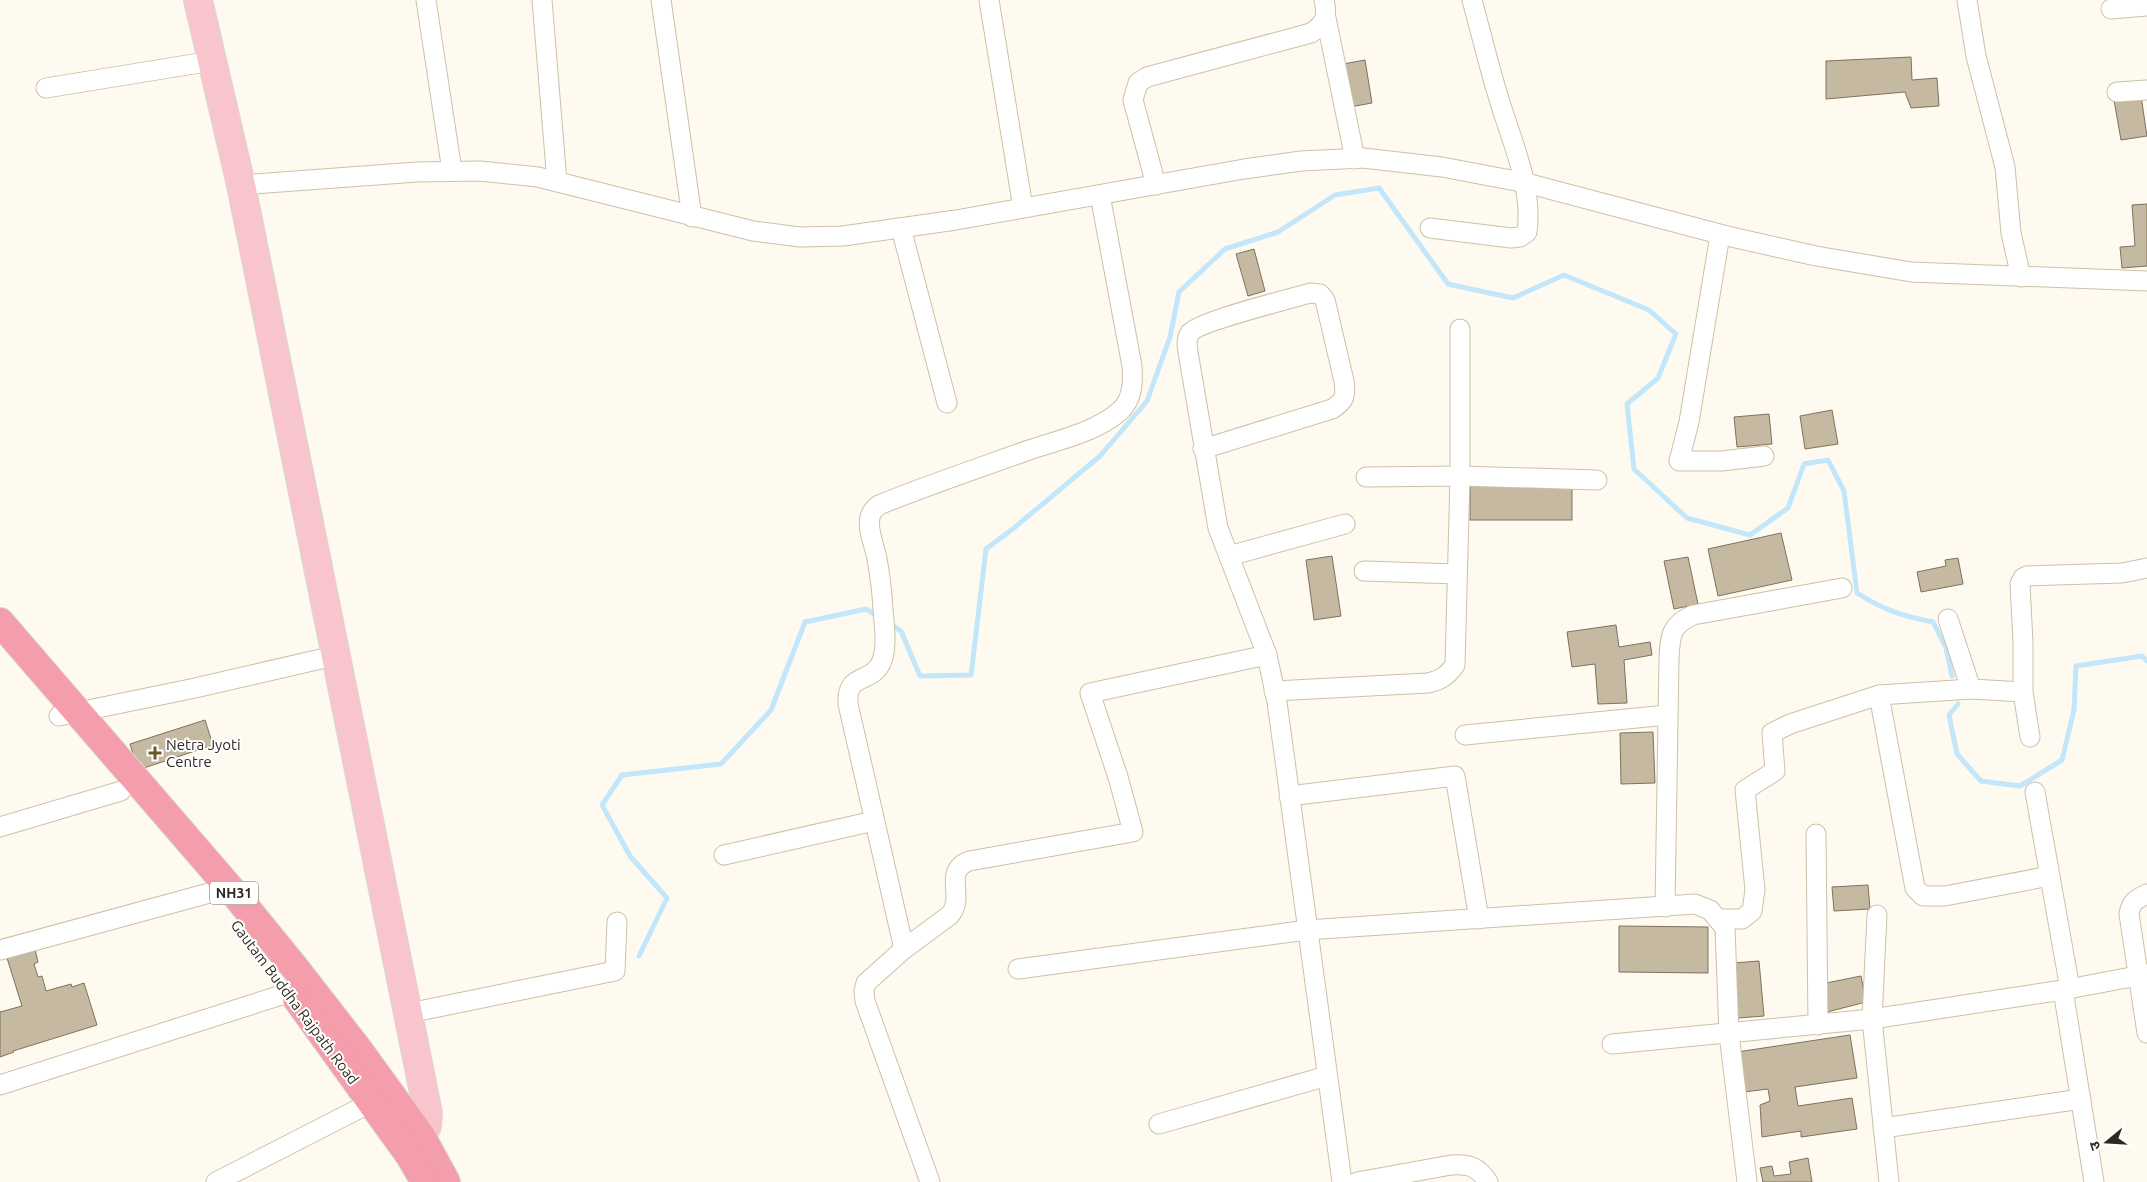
<svg xmlns="http://www.w3.org/2000/svg" width="2147" height="1182" font-family="Ubuntu,'Noto Sans Devanagari',sans-serif">
  <style>
    .lines { fill: none; stroke-linecap: round; stroke-linejoin: round }
    .stream { stroke: #c2e6fa; stroke-width: 5 }
    .building { fill: #c6b9a2; stroke: #7e725d }
    .street-casing { stroke: #ccc0a8; stroke-width: 21 }
    .primary-casing { stroke: #d9d8d7; stroke-width: 30 }
    .highway-casing { stroke: #d9d8d7; stroke-width: 30 }
    .street { stroke: #fff; stroke-width: 19 }
    .primary { stroke: #f8c5cc; stroke-width: 28 }
    .highway { stroke: #f39eaa; stroke-width: 28 }
    .poi-dot { fill: #6c5727; stroke: #fff; stroke-width: 2 }
    .labels { text-anchor: middle; dominant-baseline: central; stroke-width: 4; stroke-linejoin: round; paint-order: stroke }
    .shield { fill: #fff; stroke: #6d6963; stroke-width: 1 }
    .shield-label { font-size: 14px; font-weight: bold; fill: #2e2920 }
    .poi-label { font-size: 15px; fill: #2e2920; stroke: #fff; text-anchor: start }
    .street-label { font-size: 15px; fill: #2e2920; stroke: #fff }
  </style>
  <rect width="100%" height="100%" fill="#fffaf0"/>
  <g class="lines">
    <g class="stream">
      <path d="M888 623 901 631 920 676 971 675 986 549 1014 528 1100 456 1147 401 1170 337 1179 292 1225 249 1278 232 1335 195 1379 188 1448 284 1513 298 1564 275 1649 310 1676 334 1658 378 1627 404 1634 469 1687 518 1750 535 1788 508 1804 464 1828 460 1844 491 1857 593C1884 610 1902 616 1933 622L1946 648 1952 676"/>
      <path d="M1958 704 1949 715 1957 754 1981 781 2020 786 2062 760 2074 710 2076 666 2142 656 2147 661"/>
      <path d="M639 956 667 898 630 856 602 805 622 775 721 764 771 710 805 622 866 609 879 617"/>
    </g>
  </g>
  <g class="building">
    <path d="M1911 57 1912 80 1937 78 1939 106 1911 108 1905 92 1826 99V61Z"/>
    <path d="M1365 60 1372 103 1350 107 1343 64Z"/>
    <path d="M2141 96 2147 136 2121 140 2114 100Z"/>
    <path d="M2147 204V266L2122 268 2120 247 2135 246 2132 205Z"/>
    <path d="M1254 249 1265 291 1248 296 1236 254Z"/>
    <path d="M1832 410 1838 444 1805 449 1800 416Z"/>
    <path d="M1769 414 1772 444 1737 447 1734 417Z"/>
    <rect x="1470" y="484" width="102" height="36"/>
    <path d="M1781 533 1792 580 1718 596 1708 549Z"/>
    <path d="M1332 556 1341 616 1314 620 1306 560Z"/>
    <path d="M1688 557 1698 604 1674 609 1664 561Z"/>
    <path d="M1958 558 1963 584 1921 592 1917 572 1946 566 1945 560Z"/>
    <path d="M1616 625 1619 647 1650 642 1652 655 1624 660 1627 703 1598 704 1595 664 1572 667 1567 632Z"/>
    <path d="M205 720 213 745 138 770 130 744Z"/>
    <path d="M1653 732 1655 783 1621 784 1620 733Z"/>
    <path d="M1868 885 1870 909 1834 911 1832 887Z"/>
    <path d="M1619 926 1708 927V973L1619 972Z"/>
    <path d="M35 949 38 962 34 964 38 977 42 976 46 991 71 984 72 987 84 983 97 1025 13 1051 14 1052 0 1057V1012L22 1006 7 958Z"/>
    <path d="M1759 961 1764 1016 1738 1018 1733 963Z"/>
    <path d="M1861 976 1866 1002 1827 1012 1821 984Z"/>
    <path d="M1850 1035 1857 1078 1795 1087 1798 1106 1852 1098 1857 1129 1801 1137V1131L1762 1137 1760 1105 1770 1101 1768 1089 1744 1092 1737 1052Z"/>
    <path d="M1808 1158 1812 1182H1763L1760 1168 1772 1166 1774 1176 1791 1174 1789 1162Z"/>
  </g>
  <g class="lines">
    <g class="street-casing">
      <g id="street">
        <path d="M426 0 452 171"/>
        <path d="M542 0 557 182"/>
        <path d="M661 0 692 217"/>
        <path d="M989 0 1023 208"/>
        <path d="M1967 0 1976 56 2005 167 2011 233 2021 277"/>
        <path d="M2111 9 2147 6"/>
        <path d="M1326 18 1355 159"/>
        <path d="M46 88 212 61"/>
        <path d="M2117 92 2147 90"/>
        <path d="M241 185 417 172 480 171 538 177 753 231 800 237 843 236 956 220 1244 169 1301 161 1363 158 1442 167 1526 183 1727 236 1816 256 1911 272 2147 281"/>
        <path d="M1156 185 1133 100 1138 83 1147 77 1311 33C1325 24 1328 16 1324 0"/>
        <path d="M901 228 947 403"/>
        <path d="M1430 228 1511 238 1520 237 1527 232C1533 186 1512 143 1499 99 1489 67 1481 33 1472 0"/>
        <path d="M1720 235 1689 422 1679 461H1722L1764 456"/>
        <path d="M1203 449 1332 409C1345 401 1346 396 1344 381L1325 300 1320 294 1310 293C1291 299 1199 321 1190 333 1186 339 1187 346 1188 352L1218 528 1267 655 1277 702 1342 1182"/>
        <path d="M1366 477 1460 476 1597 480"/>
        <path d="M1229 556 1345 524"/>
        <path d="M1364 571 1457 574"/>
        <path d="M1948 619 1971 689"/>
        <path d="M1274 691 1428 683C1441 680 1447 676 1455 665L1460 476V329"/>
        <path d="M1879 695 1971 689 2023 692"/>
        <path d="M59 716 195 688 338 655"/>
        <path d="M1465 735 1667 715"/>
        <path d="M2030 737 2023 692V643L2020 584 2023 578 2027 576 2122 573 2147 568"/>
        <path d="M2035 792 2070 989"/>
        <path d="M1289 796 1455 776 1479 919"/>
        <path d="M0 827 121 791"/>
        <path d="M1816 834 1818 1025"/>
        <path d="M724 855 874 821"/>
        <path d="M2147 894C2136 899 2131 902 2129 914L2147 1033"/>
        <path d="M1665 907 1669 659C1670 635 1671 625 1693 615L1842 588"/>
        <path d="M1877 915 1872 1019 1889 1182"/>
        <path d="M1719 919H1742L1752 911 1755 890 1745 790 1775 771 1772 733 1790 724 1879 695 1915 888 1923 896H1945L2050 876"/>
        <path d="M904 949 848 704C846 672 871 684 881 663 888 648 884 624 883 609 882 592 880 575 877 559 875 546 867 531 870 517 872 511 874 509 879 505 928 485 979 468 1029 450 1059 440 1096 432 1120 411 1133 399 1133 382 1132 366L1100 195"/>
        <path d="M0 950 213 892"/>
        <path d="M1018 969 1307 930 1695 904 1710 910 1725 928 1729 1034 1747 1182"/>
        <path d="M2063 990 2094 1182"/>
        <path d="M409 1013 615 971 617 922"/>
        <path d="M1612 1044 1872 1019 2063 990 2147 974"/>
        <path d="M0 1085 291 992"/>
        <path d="M1159 1124 1327 1076"/>
        <path d="M1883 1128 2081 1099"/>
        <path d="M216 1182 370 1103"/>
        <path d="M930 1182 865 1001 864 991 866 983 904 949 950 915C966 896 942 872 969 861L1133 832 1118 777 1090 693 1267 655"/>
        <path d="M1357 1182 1451 1165C1468 1164 1478 1166 1488 1182"/>
      </g>
    </g>
    <g class="primary-casing">
      <path id="primary" d="M198 0 241 185 428 1113 427 1126 411 1155"/>
    </g>
    <g class="highway-casing">
      <g id="highway">
        <path d="M0 622 234 893 295 968 358 1049 421 1136 446 1182"/>
        <path d="M297 999 410 1156 425 1182"/>
      </g>
    </g>
    <use href="#street" class="street"/>
    <use href="#primary" class="primary"/>
    <use href="#highway" class="highway"/>
  </g>
  <path class="poi-dot" d="M152.5 745.5h5v5h5v5h-5v5h-5v-5h-5v-5h5z"/>
  <g class="labels">
    <rect class="shield" x="210" y="881.5" width="48" height="23" rx="4"/>
    <g class="shield-label">
      <text x="234" y="893">NH31</text>
    </g>
    <g class="poi-label">
      <text x="166" y="744">Netra Jyoti<tspan x="166" dy="17">Centre</tspan></text>
    </g>
    <g class="street-label">
      <text transform="translate(295 1002) rotate(53)">Gautam Buddha Rajpath Road</text>
    </g>
  </g>
  <g transform="translate(2107 1142) rotate(252)" stroke="#ffffff" stroke-width="4" paint-order="stroke">
  <path d="M0-4L9 19L0 12L-9 19Z" fill="#2e2920"/>
  <text y="-8" font-size="14" font-weight="bold" text-anchor="middle" fill="#2e2920">उ</text>
  </g>
</svg>
